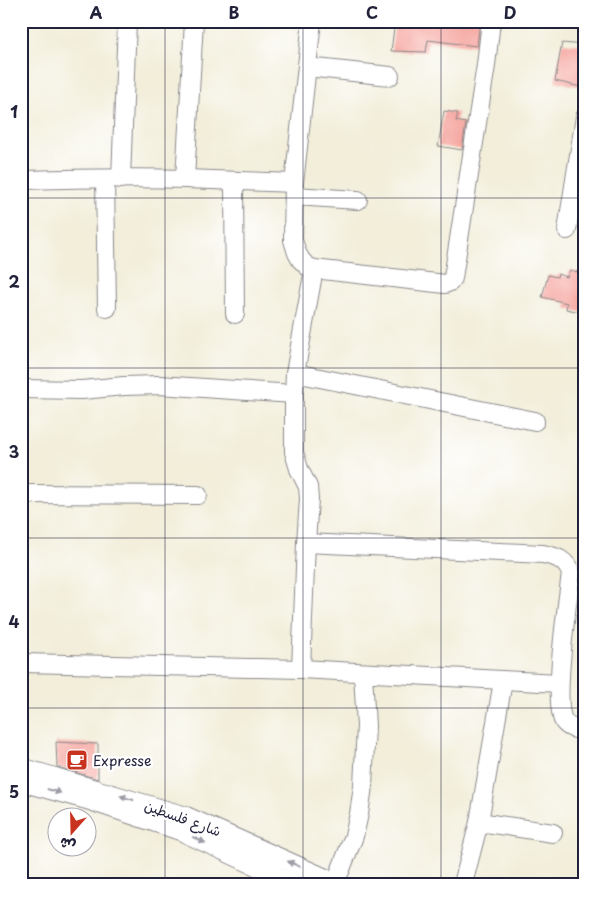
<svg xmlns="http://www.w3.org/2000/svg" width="606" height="905" font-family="'Playpen Sans','Playpen Sans Arabic',sans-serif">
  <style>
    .building { fill: #f59f98 }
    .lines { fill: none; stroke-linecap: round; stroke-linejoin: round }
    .minor-casing { stroke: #8a888a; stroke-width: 20 }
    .minor { stroke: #fff; stroke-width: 18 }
    .oneway { fill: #9c9ca7 }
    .grid { fill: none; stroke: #22223b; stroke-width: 1; stroke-opacity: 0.55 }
    .labels { text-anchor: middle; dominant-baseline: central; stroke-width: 4.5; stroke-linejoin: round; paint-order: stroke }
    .poi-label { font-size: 14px; fill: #22223b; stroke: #fff; text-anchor: start }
    .street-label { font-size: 14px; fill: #22223b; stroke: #fff }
    .neatline { fill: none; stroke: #22223b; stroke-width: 2 }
    .grid-label { font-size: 16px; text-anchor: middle; font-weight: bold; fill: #22223b }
  </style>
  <rect width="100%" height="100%" fill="#fff"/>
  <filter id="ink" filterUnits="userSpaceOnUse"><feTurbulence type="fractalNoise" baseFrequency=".02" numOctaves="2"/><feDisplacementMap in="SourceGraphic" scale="10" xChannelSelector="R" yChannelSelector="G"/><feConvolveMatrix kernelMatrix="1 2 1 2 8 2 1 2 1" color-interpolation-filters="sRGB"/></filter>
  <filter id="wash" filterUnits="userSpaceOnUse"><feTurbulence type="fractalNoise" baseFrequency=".0096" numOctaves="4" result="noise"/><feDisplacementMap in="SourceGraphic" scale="20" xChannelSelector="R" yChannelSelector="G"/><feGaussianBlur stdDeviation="1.12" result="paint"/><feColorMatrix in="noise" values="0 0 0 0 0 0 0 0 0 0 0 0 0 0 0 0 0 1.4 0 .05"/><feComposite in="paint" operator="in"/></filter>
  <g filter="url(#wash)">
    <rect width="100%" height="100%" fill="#f2eeda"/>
    <g id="blocks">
      <g class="building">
        <path d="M395 21H480L477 46 428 40 426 52 391 51Z"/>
        <path d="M562 43 585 45V88L555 81Z"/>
        <path d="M444 111 458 113 456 121 466 123 462 150 438 146Z"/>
        <path d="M570 270 585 274V313L566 309 567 303 542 297 548 275 557 277 558 274 567 277Z"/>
        <path d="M56 742 98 744V779L57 767Z"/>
      </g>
    </g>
  </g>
  <g filter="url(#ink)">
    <use href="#blocks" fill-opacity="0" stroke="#8a888a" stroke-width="1"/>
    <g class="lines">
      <g class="minor-casing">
        <g id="minor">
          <path d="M312 21 294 183 293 240 297 253 301 260 307 266 314 269 445 284 450 282 453 278 486 65 491 21"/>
          <path d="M307 67 390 76"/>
          <path d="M105 179 107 308"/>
          <path d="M121 179 127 21"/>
          <path d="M185 179 194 21"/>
          <path d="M21 180C76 179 131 177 186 179 222 180 258 182 294 183"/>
          <path d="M234 182 235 314"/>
          <path d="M294 196 358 200"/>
          <path d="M567 230 585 117"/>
          <path d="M295 373 535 421"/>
          <path d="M21 389 82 390 124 386 159 385 294 394"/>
          <path d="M21 494 198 495"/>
          <path d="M306 543 309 499 308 487 299 469 294 452V394L295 373 314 269"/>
          <path d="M21 663 301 669 559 683"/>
          <path d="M301 669 306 543 543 554C557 557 565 559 571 573 568 599 552 703 564 722 569 728 577 730 585 730"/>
          <path d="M21 767 186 816 339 884"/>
          <path d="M21 782 87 800 180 831 295 884"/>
          <path d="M479 822 553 833"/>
          <path d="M335 884 354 836 359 814 363 786 366 726 363 673"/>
          <path d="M463 884 479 822 503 681"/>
        </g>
      </g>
      <use href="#minor" class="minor"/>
    </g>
    <defs><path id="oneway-solid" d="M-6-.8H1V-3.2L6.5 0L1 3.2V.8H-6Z" transform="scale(1.25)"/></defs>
    <g class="oneway">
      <use href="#oneway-solid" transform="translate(54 791) rotate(16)"/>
      <use href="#oneway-solid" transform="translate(127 798) rotate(-163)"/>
      <use href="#oneway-solid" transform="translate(199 840) rotate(25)"/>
      <use href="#oneway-solid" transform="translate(294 864) rotate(-156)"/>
    </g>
  </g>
  <path class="grid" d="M165 21V884M303 21V884M441 21V884M21 198H585M21 368H585M21 538H585M21 708H585"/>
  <defs>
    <g id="cafe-square" transform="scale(1.125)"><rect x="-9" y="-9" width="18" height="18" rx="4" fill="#c8321e" stroke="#fff"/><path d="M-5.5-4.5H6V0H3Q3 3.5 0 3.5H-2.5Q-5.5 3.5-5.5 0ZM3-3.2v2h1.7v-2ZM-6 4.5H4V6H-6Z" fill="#fff"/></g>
  </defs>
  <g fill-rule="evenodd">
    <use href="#cafe-square" x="77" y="760"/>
  </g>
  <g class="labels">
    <g class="poi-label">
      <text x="93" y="760">Expresse</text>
    </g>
    <g class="street-label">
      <text transform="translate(183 818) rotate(20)">شارع فلسطين</text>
    </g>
  </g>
  <rect width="606" height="905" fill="none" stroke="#fff" stroke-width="55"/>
  <g transform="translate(72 832) rotate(200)"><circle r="24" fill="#ffffff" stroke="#a7a7b1"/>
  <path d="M0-4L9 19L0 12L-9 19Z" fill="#c8321e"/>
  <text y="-8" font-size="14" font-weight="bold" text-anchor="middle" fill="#22223b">ش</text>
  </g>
  <rect x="28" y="28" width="550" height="850" class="neatline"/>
  <g class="grid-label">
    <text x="96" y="19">A</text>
    <text x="234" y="19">B</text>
    <text x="372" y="19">C</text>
    <text x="510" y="19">D</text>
    <text x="14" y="118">1</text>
    <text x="14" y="288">2</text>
    <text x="14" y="458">3</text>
    <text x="14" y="628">4</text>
    <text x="14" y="798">5</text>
  </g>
</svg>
